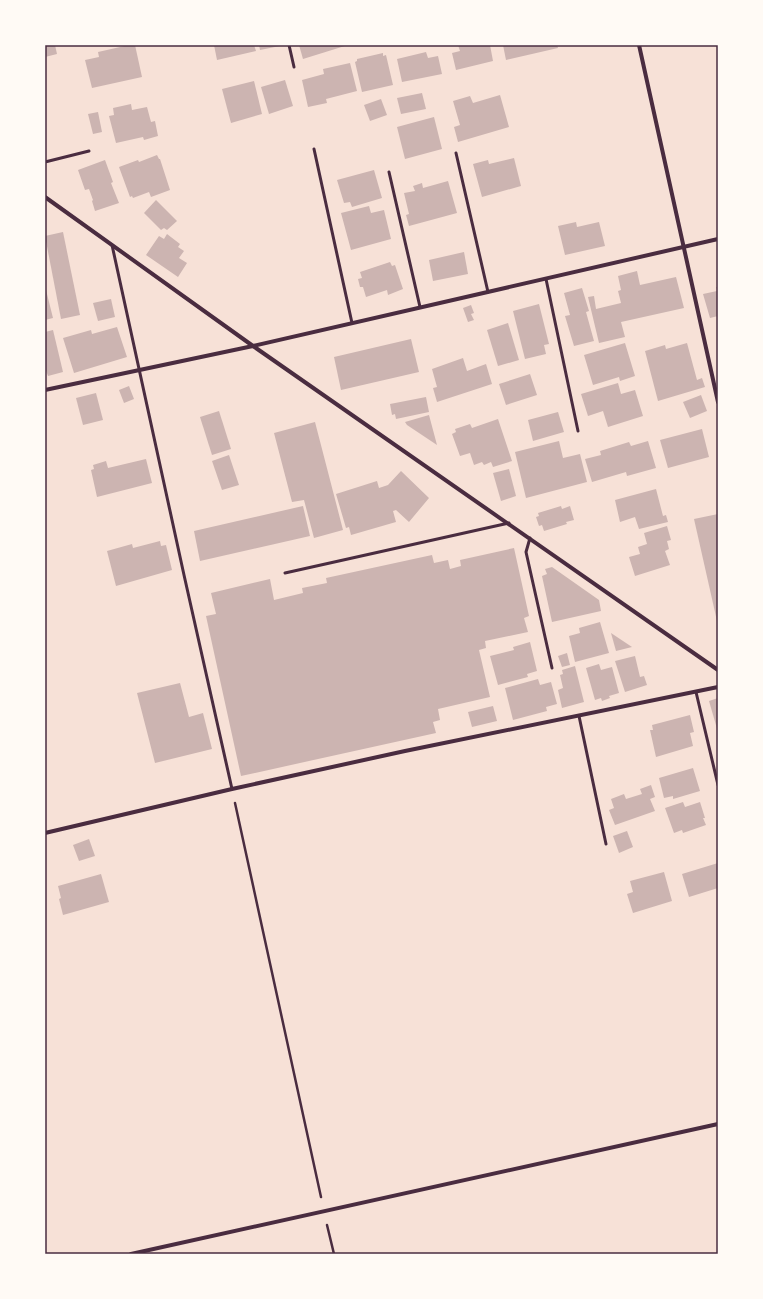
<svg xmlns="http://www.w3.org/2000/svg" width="763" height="1299" font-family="Arial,sans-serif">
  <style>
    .building { fill: #ccb4b1 }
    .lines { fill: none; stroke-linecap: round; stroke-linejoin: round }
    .path { stroke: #4a2c40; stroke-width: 2.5 }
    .service { stroke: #4a2c40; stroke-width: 3 }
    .minor { stroke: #4a2c40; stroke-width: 4 }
    .neatline { fill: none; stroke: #4a2c40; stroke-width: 1.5 }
  </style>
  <rect width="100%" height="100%" fill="#f7e1d7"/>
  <g class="building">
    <path d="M45 45H55L57 54 45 57Z"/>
    <path d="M129 45H135L142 77 92 88 85 60 99 57 98 52Z"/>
    <path d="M214 45H254L256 51 217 60Z"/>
    <path d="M259 45H280V46L260 50Z"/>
    <path d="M299 45H348L303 59Z"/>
    <path d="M458 45H490L493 61 456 70 452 53 460 51Z"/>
    <path d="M503 45H557L558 48 506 60Z"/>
    <path d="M426 52 428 58 438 56 442 74 402 82 397 59Z"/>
    <path d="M383 53V56L386 55 393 85 362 92 355 62 357 61V59Z"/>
    <path d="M350 63 357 91 326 99 327 103 308 107 302 80 324 74 323 69Z"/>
    <path d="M285 80 293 106 269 114 261 87Z"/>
    <path d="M254 81 262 114 231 123 222 89Z"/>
    <path d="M422 93 426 109 401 114 397 98Z"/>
    <path d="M500 95 509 127 458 142 454 127 460 125 453 101 470 96 473 103Z"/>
    <path d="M381 99 387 115 370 121 364 105Z"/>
    <path d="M131 104 132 110 147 107 151 122 155 121 158 136 144 140 143 137 116 143 109 116 114 115 113 108Z"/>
    <path d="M98 112 102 132 93 134 88 114Z"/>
    <path d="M434 117 442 149 405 159 397 127Z"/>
    <path d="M157 155 159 159H160L170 190 151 197 149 192 133 198 132 196 130 197 119 167 138 160 139 162Z"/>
    <path d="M514 158 521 186 482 197 473 164 488 160 489 164Z"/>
    <path d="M105 160 113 182 111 183 119 203 95 211 92 201 93 200 89 189 85 190 78 170Z"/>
    <path d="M374 170 382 198 352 207 350 202 344 203 337 180Z"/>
    <path d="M448 181 457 213 409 226 406 215 409 214 404 193 415 191 413 186 422 183 423 188Z"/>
    <path d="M156 200 177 221 167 230 164 228 161 230 144 213Z"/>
    <path d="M369 206 371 213 384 210 391 239 351 250 341 213Z"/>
    <path d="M576 222 577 227 599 222 605 246 565 255 558 226Z"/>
    <path d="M63 232 80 315 61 319 45 236Z"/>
    <path d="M167 234 180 244 178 247 184 251 179 258 187 263 178 277 146 255 159 236 164 239Z"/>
    <path d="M464 252 468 274 433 281 429 260Z"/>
    <path d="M390 262 392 266 395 265 403 289 388 295 387 290 366 297 363 287H360L358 279 362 278 360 272Z"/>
    <path d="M637 271 640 285 676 277 684 308 621 322 625 337 599 343 588 297 594 296 596 309 621 303 618 291 621 290 618 276Z"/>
    <path d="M45 286 53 318 45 320Z"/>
    <path d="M716 287H718V316L710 318 703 294 717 291Z"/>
    <path d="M582 288 589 311 586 312 594 341 574 346 565 316 570 315 564 293Z"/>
    <path d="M111 299 115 317 98 321 93 303Z"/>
    <path d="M539 304 549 344 544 345 546 354 525 359 513 311Z"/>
    <path d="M471 305 474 313 471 314 474 320 468 322 463 308Z"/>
    <path d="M508 323 519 360 498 366 487 330Z"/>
    <path d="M117 327 127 357 74 373 63 338 91 330 92 334Z"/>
    <path d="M53 330 63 372 48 376 45 368V332Z"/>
    <path d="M411 339 419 372 341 390 334 357Z"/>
    <path d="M625 343 635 376 620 381 619 377 593 385 584 355Z"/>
    <path d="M687 343 697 380 702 378 705 387 658 401 645 351 665 345 666 349Z"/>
    <path d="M463 358 467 371 486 364 492 384 437 402 433 388 437 387 432 369Z"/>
    <path d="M530 374 537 395 506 405 499 384Z"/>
    <path d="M618 383 621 394 635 390 643 416 608 427 603 411 588 416 581 394Z"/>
    <path d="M129 386 134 399 124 403 119 390Z"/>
    <path d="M96 393 103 420 83 425 76 398Z"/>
    <path d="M701 395 707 411 690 418 683 402Z"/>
    <path d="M426 397 429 412 396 419 395 414 392 415 390 404Z"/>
    <path d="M219 411 231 449 212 455 200 417Z"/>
    <path d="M558 412 564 432 533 441 528 420Z"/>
    <path d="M429 415 437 445 407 425 405 422Z"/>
    <path d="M498 419 512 461 493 467 491 462 484 465 482 462 474 465 470 453 460 456 452 434 456 432 455 429 470 424 472 428Z"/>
    <path d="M315 422 343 530 314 538 304 500 292 502 274 433Z"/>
    <path d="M702 429 709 457 668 468 660 440Z"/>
    <path d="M559 441 563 458 580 454 587 482 526 498 515 452Z"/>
    <path d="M648 441 656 468 627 476 626 472 592 482 585 459 601 455 600 451 629 442 631 446Z"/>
    <path d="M229 455 239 485 222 490 212 461Z"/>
    <path d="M146 459 152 483 97 497 91 470 94 469 93 465 106 461 108 468Z"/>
    <path d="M509 469 516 496 501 501 493 473Z"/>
    <path d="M401 471 429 498 409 522 396 510 393 511 396 522 351 535 349 527 346 528 336 494 377 481 379 488 388 485Z"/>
    <path d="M656 489 663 516 666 515 668 522 639 529 635 517 620 522 615 500Z"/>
    <path d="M303 506 310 536 200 561 194 531Z"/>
    <path d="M561 506 562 509 570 506 574 520 566 522 567 524 544 531 542 525 539 526 536 517 539 516 538 513Z"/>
    <path d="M718 514V621H717L694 519Z"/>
    <path d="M667 526 671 540 667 541 669 549 665 551 670 565 635 576 629 557 640 554 638 547 647 544 644 533Z"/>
    <path d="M160 541 161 546 166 545 172 570 116 586 107 551 132 544 133 548Z"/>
    <path d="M514 548 529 616 524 618 528 632 485 641 486 648 479 650 490 697 438 709 440 720 433 722 436 733 241 776 206 616 216 614 211 593 270 579 274 600 303 593 302 588 327 583 326 578 432 555 434 563 448 560 450 569 461 566 460 560Z"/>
    <path d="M552 567 599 600 601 611 552 622 542 576 547 574 545 569Z"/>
    <path d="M600 622 609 653 575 662 569 636 580 633 579 628Z"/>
    <path d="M611 633 632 647 616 651Z"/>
    <path d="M530 642 537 671 527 674 528 677 498 685 490 656 514 650 513 647Z"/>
    <path d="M567 653 570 665 562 667 558 656Z"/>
    <path d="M635 656 640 677 644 676 647 685 625 692 615 661Z"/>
    <path d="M599 664 601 670 612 667 619 693 609 696 610 698 602 701 601 698 595 700 586 668Z"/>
    <path d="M575 666 584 702 562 708 558 690 563 688 560 675 563 674 562 670Z"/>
    <path d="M538 679 540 685 551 682 557 704 546 707 547 711 513 720 505 688Z"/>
    <path d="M180 683 189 717 203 713 212 749 155 763 137 693Z"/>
    <path d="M718 698V732L709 701Z"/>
    <path d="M493 706 497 721 472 727 468 712Z"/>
    <path d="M690 715 694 732 690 733 693 746 656 757 650 730H653L652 725Z"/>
    <path d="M693 768 700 791 673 799V796L664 798 659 778Z"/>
    <path d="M651 785 655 797 650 799 655 811 615 825 609 810 614 808 611 799 624 794 626 799 642 794 640 789Z"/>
    <path d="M683 802 685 807 700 802 705 818H703L706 825 683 833 682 830 674 833 665 808Z"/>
    <path d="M627 831 633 847 619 853 613 836Z"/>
    <path d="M89 839 95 856 79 861 73 845Z"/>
    <path d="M718 863V888L689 897 682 874Z"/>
    <path d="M664 872 672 901 633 913 627 894 633 892 630 881Z"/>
    <path d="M101 874 109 902 63 915 59 899 61 898 58 886Z"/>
  </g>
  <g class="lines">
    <g class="path">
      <path d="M235 803 321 1197"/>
      <path d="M327 1225 334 1254"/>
    </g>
    <g class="service">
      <path d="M289 45 294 67"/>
      <path d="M314 149 352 323"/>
      <path d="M456 153 488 292"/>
      <path d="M45 162 89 151"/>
      <path d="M389 172 420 307"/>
      <path d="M112 245 184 575 232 789"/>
      <path d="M546 279 578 431"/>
      <path d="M530 538 526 552 552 668"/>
      <path d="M285 573 509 523"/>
      <path d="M696 692 718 785"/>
      <path d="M579 716 606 844"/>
    </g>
    <g class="minor">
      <path d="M639 45 718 402"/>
      <path d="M45 197 253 346 718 670"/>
      <path d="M45 390 253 346 718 239"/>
      <path d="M45 833 232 789 405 751 718 687"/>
      <path d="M131 1254 718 1124"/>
    </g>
  </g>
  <rect width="763" height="1299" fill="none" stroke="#fffaf5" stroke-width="92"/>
  <rect x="46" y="46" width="671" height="1207" class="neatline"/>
</svg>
